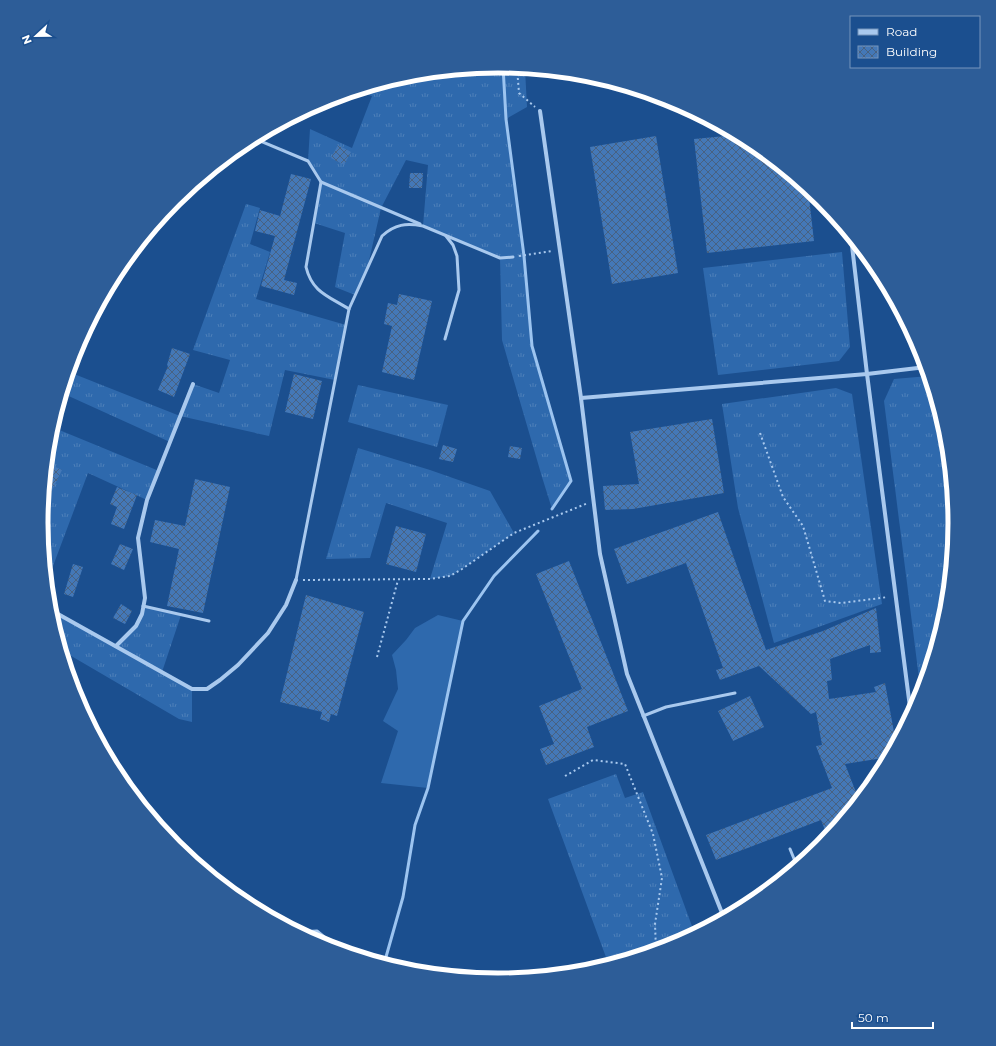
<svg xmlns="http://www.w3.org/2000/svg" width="996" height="1046" font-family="Montserrat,sans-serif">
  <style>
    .grass { fill: url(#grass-tufts) }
    .garden { fill: #2e69ad }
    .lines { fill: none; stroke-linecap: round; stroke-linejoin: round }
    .stream { stroke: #9cc4f0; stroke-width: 3 }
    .building { fill: url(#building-cross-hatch) }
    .path { stroke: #a9c9ee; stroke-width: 2; stroke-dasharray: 2 3; stroke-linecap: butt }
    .lane { stroke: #a9c9ee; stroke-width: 3 }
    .street { stroke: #a9c9ee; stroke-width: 4 }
    .rim { fill: none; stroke: #fff; stroke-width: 5 }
  </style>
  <defs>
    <pattern id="grass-tufts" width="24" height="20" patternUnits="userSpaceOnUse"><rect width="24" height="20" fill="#2e69ad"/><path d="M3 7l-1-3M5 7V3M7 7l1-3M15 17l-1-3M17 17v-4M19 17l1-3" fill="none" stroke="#4d80b9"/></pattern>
    <pattern id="building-cross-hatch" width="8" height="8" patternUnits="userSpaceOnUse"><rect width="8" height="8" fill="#4478b7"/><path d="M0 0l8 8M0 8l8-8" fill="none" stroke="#486282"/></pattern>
  </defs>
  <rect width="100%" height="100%" fill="#1b4f8f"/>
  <g class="grass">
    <path d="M498 66 525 69 527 107 506 119 524 256 532 346 571 481 552 509 542 477 502 340 500 258 423 226 428 165 406 160 381 208 368 265 355 295 335 287 345 233 314 223 321 182 308 161 310 129 352 148 372 96 356 91 409 75Z"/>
    <path d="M246 204 260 208 250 244 270 252 256 299 346 325 335 380 285 370 269 436 180 416 170 442 62 393 69 372 180 416 193 384 219 393 230 360 193 350Z"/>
    <path d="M842 252 850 347 839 361 718 375 703 268Z"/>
    <path d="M929 376 946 434 955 523 946 612 921 694 884 401 894 379Z"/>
    <path d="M358 385 448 405 437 447 348 422Z"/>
    <path d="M836 388 852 394 882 604 774 643 738 508 722 404Z"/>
    <path d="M52 427 159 471 147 500 88 473 47 582 41 523 50 434Z"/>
    <path d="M358 448 430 470 490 491 514 533 462 569 450 576 430 579 447 523 386 503 370 558 326 559Z"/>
    <path d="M143 606 181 615 162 672 192 689V722L179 719 61 650 49 609 116 646 136 626Z"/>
    <path d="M616 774 625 798 643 792 693 929 607 960 548 799Z"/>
  </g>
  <path class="garden" d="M438 615 463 621 428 788 381 783 398 731 383 721 398 689 396 670 392 655 406 640 415 628Z"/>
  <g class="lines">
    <g class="stream">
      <path d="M503 66 506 119 524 256 532 346 571 481 552 509"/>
      <path d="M384 964 403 897 415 825 428 788 463 621 494 576 538 531"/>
    </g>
  </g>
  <g class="building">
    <path d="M736 135 752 143 808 189 814 241 707 253 694 139Z"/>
    <path d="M656 136 678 273 612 284 590 147Z"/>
    <path d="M338 145 351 152 344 165 331 158Z"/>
    <path d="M410 173H423L422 188H409Z"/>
    <path d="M291 174 311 179 284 280 297 283 294 295 261 286 275 236 255 231 260 210 280 216Z"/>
    <path d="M399 294 432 301 414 380 382 372 392 326 384 324 388 303 397 305Z"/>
    <path d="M172 348 190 354 174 397 158 390 168 366 167 365Z"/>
    <path d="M294 374 322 381 313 419 285 412Z"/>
    <path d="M712 419 724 493 633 509 605 510 603 486 639 484 630 432Z"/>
    <path d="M443 445 457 449 453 462 439 459Z"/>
    <path d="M510 446 522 448 520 459 508 457Z"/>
    <path d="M47 463 62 470 43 509H42Z"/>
    <path d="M195 479 230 487 203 613 167 606 179 549 150 542 155 520 185 526Z"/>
    <path d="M117 487 137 495 124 529 111 524 117 507 110 504Z"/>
    <path d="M718 512 766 650 823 631 876 608 881 652 870 653V645L830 659 832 680 827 681 829 699 876 692 874 687 885 683 896 743 889 757 845 764 859 800 828 838 821 820 716 860 706 835 832 788 816 746 822 745 816 712 811 714 759 666 720 680 716 670 723 668 686 563 627 584 614 549Z"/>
    <path d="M396 526 426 534 416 572 386 564Z"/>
    <path d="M120 544 133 549 124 570 111 564Z"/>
    <path d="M569 561 628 711 587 727 594 747 546 765 540 749 554 744 539 706 582 689 536 574Z"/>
    <path d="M73 564 83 567 73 597 64 594Z"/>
    <path d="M306 595 364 612 337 716 331 714 329 722 320 719 322 712 280 702Z"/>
    <path d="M121 604 132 611 125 624 113 618Z"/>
    <path d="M750 696 764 727 733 741 718 711Z"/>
  </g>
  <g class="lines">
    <g class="path">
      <path d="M517 68 519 93 535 107"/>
      <path d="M519 256 552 251"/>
      <path d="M760 433 783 497 803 526 825 601 841 603 888 597"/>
      <path d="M303 580 430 579 450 576 462 569 514 533 588 503"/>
      <path d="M377 657 398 580"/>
      <path d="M565 776 593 760 625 764 653 834 662 878 655 924 656 950"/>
    </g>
    <g class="lane">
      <path d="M253 138 308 161 321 182 420 224"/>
      <path d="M321 182 306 267C312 292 328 296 349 309"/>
      <path d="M445 339 459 290 457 256 453 245 446 236"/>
      <path d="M296 580 349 309 382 236C395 224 406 223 423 226L500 258 513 257"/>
      <path d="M143 606 209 621"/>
      <path d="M643 716 666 707 735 693"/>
      <path d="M790 849 797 866"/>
      <path d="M298 932 317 931 334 945 335 949"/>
    </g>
    <g class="street">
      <path d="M540 111 581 398 600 554 627 674 724 918"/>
      <path d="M851 237 867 374 911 715"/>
      <path d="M581 398 867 374 926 367"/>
      <path d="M49 609 192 689H207L220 680 238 665 268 633 286 605 296 580"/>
      <path d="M116 646 136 626 142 614 145 598 138 538 147 500 193 384"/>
    </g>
  </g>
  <path d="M0 0H996V1046H0ZM48 523a450 450 0 1 1 900 0a450 450 0 1 1-900 0Z" fill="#2d5d98" fill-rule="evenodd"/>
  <path class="rim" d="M48 523a450 450 0 1 1 900 0a450 450 0 1 1-900 0Z"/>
  <rect x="850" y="16" width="130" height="52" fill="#1b4f8f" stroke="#7695bc"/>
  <rect x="858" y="29" width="20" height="6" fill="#a9c9ee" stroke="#7695bc"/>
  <text x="886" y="36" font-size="12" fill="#ffffff">Road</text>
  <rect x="858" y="46" width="20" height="12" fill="url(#building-cross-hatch)" stroke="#7695bc"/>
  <text x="886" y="56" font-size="12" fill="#ffffff">Building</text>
  <g transform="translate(36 36) rotate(248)" stroke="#1b4f8f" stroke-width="3" paint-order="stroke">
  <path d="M0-3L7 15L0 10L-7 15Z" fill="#ffffff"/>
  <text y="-6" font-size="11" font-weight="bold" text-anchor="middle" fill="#ffffff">N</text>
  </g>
  <path d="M852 1022v6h81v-6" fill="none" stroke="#ffffff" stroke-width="2"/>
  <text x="858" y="1022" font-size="12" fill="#ffffff" stroke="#1b4f8f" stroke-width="3" paint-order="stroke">50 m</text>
</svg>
